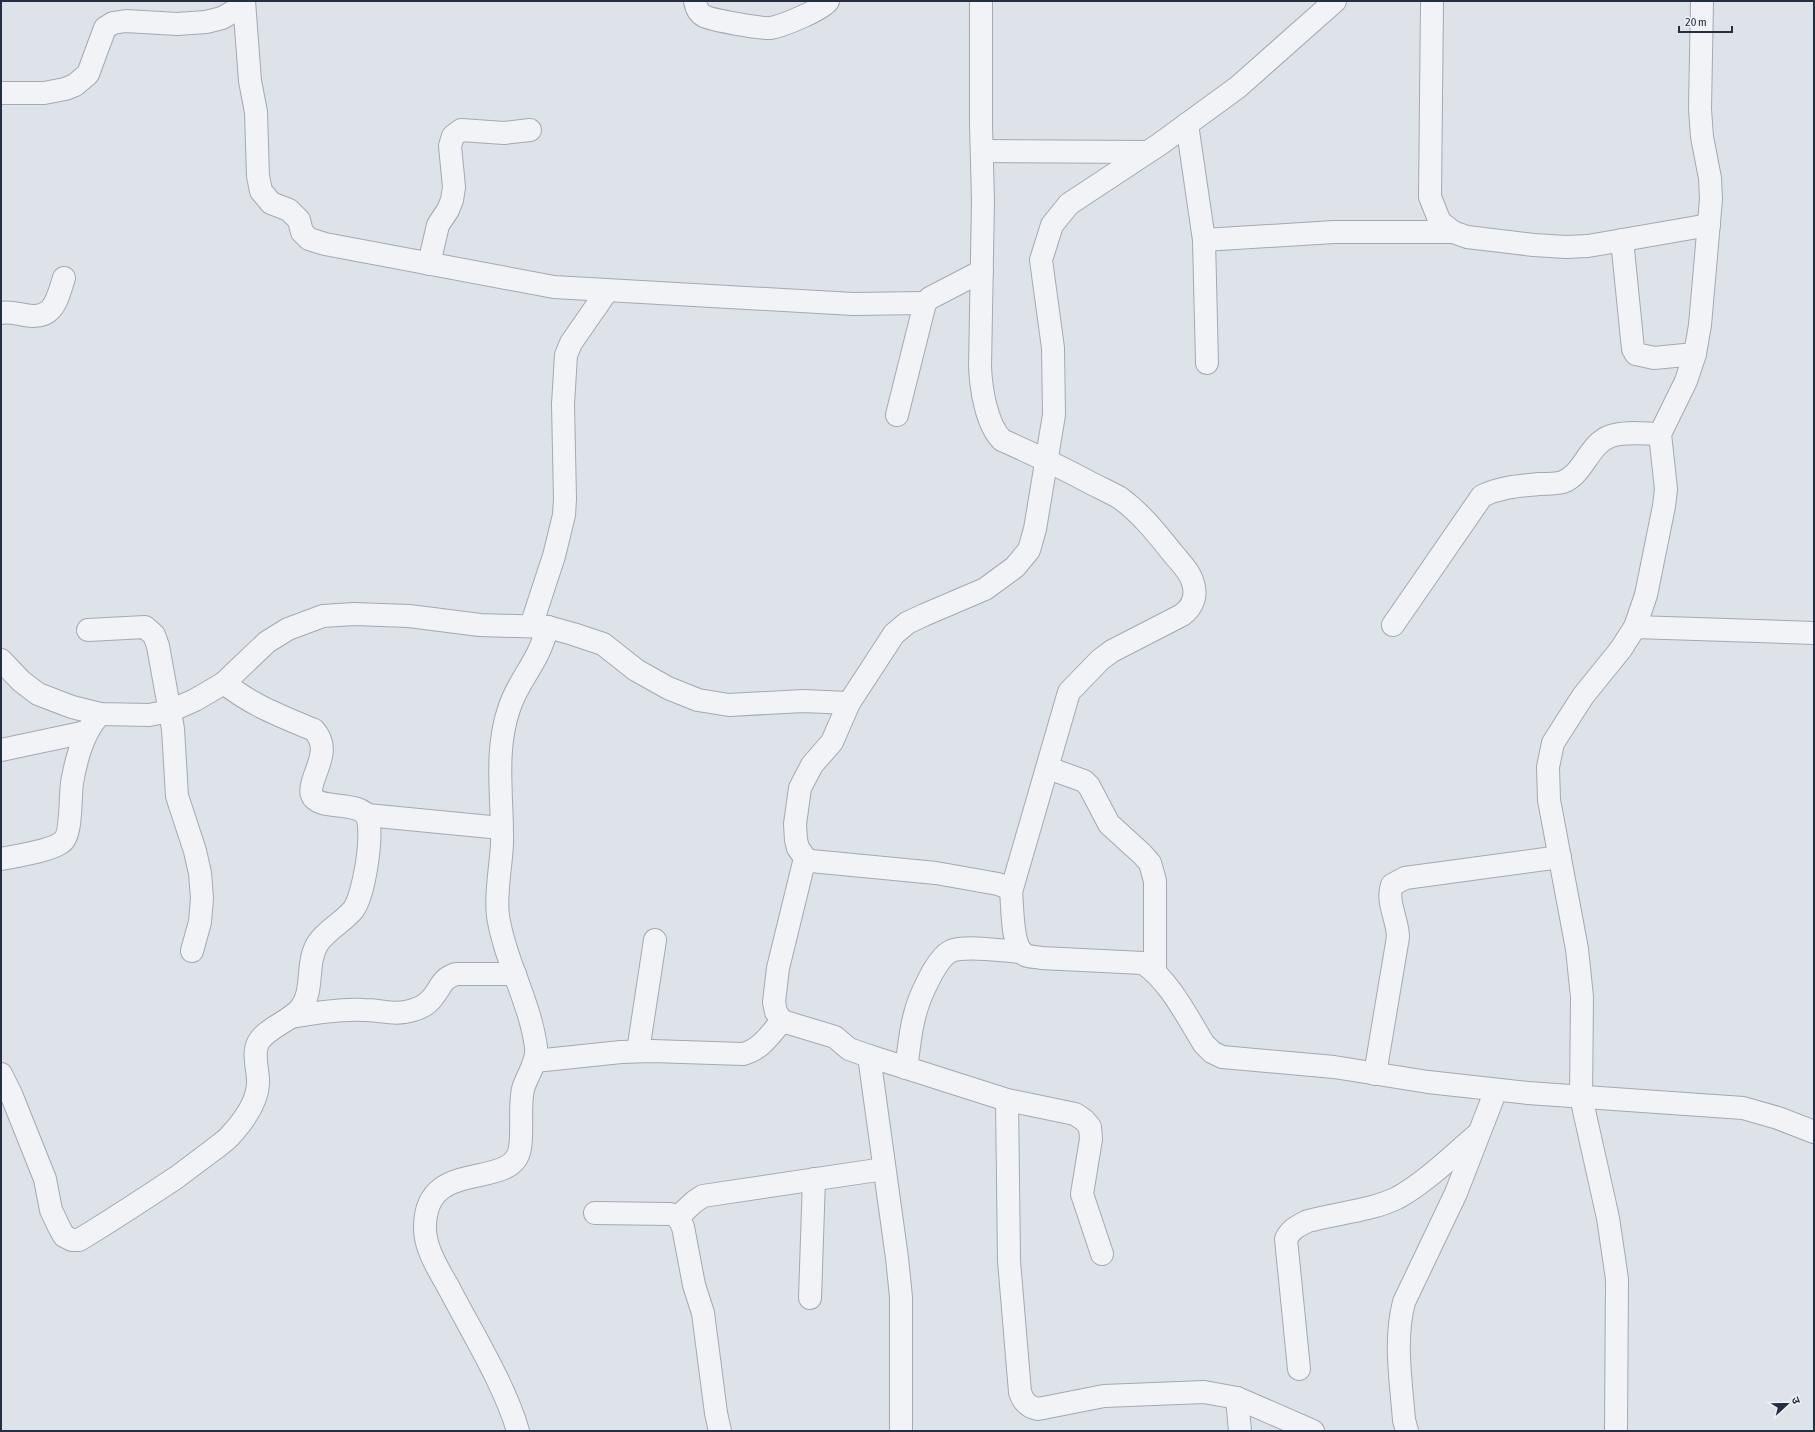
<svg xmlns="http://www.w3.org/2000/svg" width="1815" height="1432" font-family="'Asap Condensed','Noto Sans Devanagari',sans-serif">
  <style>
    .lines { fill: none; stroke-linecap: round; stroke-linejoin: round }
    .minor-casing { stroke: #a3a9b4; stroke-width: 24 }
    .minor { stroke: #f1f3f7; stroke-width: 22 }
  </style>
  <rect width="100%" height="100%" fill="#dee2e9"/>
  <g class="lines">
    <g class="minor-casing">
      <g id="minor">
        <path d="M244 1 250 81 256 112 258 176 261 191 271 203 289 210 299 220 302 232 309 239 325 244 554 287 853 304 925 303"/>
        <path d="M695 1C696 7 698 13 704 16 711 20 762 29 771 28 782 26 822 10 828 1"/>
        <path d="M981 1V125L983 201 980 367C981 388 986 424 1002 440 1031 453 1059 466 1087 481 1098 487 1110 492 1120 498 1142 514 1158 535 1175 556 1181 563 1189 571 1192 580 1198 595 1193 607 1182 615L1112 651 1100 660 1069 692 1011 892"/>
        <path d="M1335 1 1238 87 1160 144 1069 204 1052 225 1041 260 1053 348 1054 415 1035 529 1029 550 1015 567 985 589 924 615 907 623 894 634 849 703 832 742 812 765 800 788 795 824 796 840 798 848 805 858 811 861 936 873 998 884 1006 887 1011 892C1013 908 1011 946 1025 955 1030 957 1036 957 1041 958L1143 963C1170 981 1187 1017 1204 1044L1212 1052 1222 1057 1334 1067 1428 1082 1528 1093 1743 1108 1778 1118 1814 1132"/>
        <path d="M1432 1 1430 197 1440 222 1453 232 1467 237 1534 245 1566 247 1588 246 1709 225"/>
        <path d="M1 93H44L65 89 75 85 88 74 105 28 113 23 126 21 177 24 206 22 222 18 243 6"/>
        <path d="M1187 124 1204 240 1207 363"/>
        <path d="M982 151 1147 152"/>
        <path d="M1204 240 1334 232H1453"/>
        <path d="M1622 240 1633 349 1636 354 1654 358 1695 354"/>
        <path d="M429 264 438 225 448 210 452 200 454 187 450 146 453 136 461 130 504 133 530 130"/>
        <path d="M1 313C9 311 18 314 25 315 54 321 57 299 64 278"/>
        <path d="M897 415 925 303 930 298 982 271"/>
        <path d="M1393 625 1482 496C1501 487 1518 486 1539 484 1546 484 1556 484 1563 482 1584 474 1589 443 1611 436 1626 431 1645 434 1660 434"/>
        <path d="M531 626 554 556 564 515 565 499 563 404 566 355 571 343 607 291"/>
        <path d="M1635 627 1814 633"/>
        <path d="M88 630 145 627 154 635 158 646 173 729 177 796 195 851 200 873 202 898 200 922 192 951"/>
        <path d="M1 660 21 681 38 694 72 707 100 714 149 715 170 711 195 700 224 683 267 642 288 629 323 616 354 614 409 616 480 625 548 627 573 634 603 644 636 670 668 688 698 700 729 705 803 701 849 703"/>
        <path d="M1 750 86 732"/>
        <path d="M1048 768 1084 781 1089 786 1109 824 1142 854 1150 863 1155 881V971"/>
        <path d="M367 815 501 828"/>
        <path d="M805 858 778 968 774 1002 776 1012 782 1021 835 1037 849 1049 869 1056 1007 1100 1075 1114 1084 1120 1090 1127 1091 1139 1082 1194 1102 1254"/>
        <path d="M1 859C16 856 51 851 62 842 72 835 70 796 72 783 76 759 83 732 100 714"/>
        <path d="M291 1017C315 1013 339 1009 364 1010 381 1010 396 1016 413 1010 421 1008 428 1004 433 997 442 986 441 979 456 974H515"/>
        <path d="M638 1051 655 940"/>
        <path d="M869 1056 897 1258 901 1297V1431"/>
        <path d="M535 1061 621 1052 652 1051 743 1054C761 1050 771 1033 782 1021"/>
        <path d="M906 1068C909 1050 910 1031 915 1014 919 998 936 958 951 951 966 945 1004 951 1022 952"/>
        <path d="M1 1074 11 1094 45 1179 51 1210 59 1227 64 1236 72 1240H79C112 1220 144 1199 177 1177 189 1168 201 1159 213 1150 218 1146 224 1142 229 1137 242 1123 257 1104 258 1084 259 1072 252 1055 258 1043 265 1029 290 1021 300 1009 315 991 305 963 318 943 327 930 343 922 353 910 364 896 374 833 367 817 360 800 318 811 312 795 310 791 312 785 313 781 319 762 329 747 314 730 281 716 253 706 224 683"/>
        <path d="M1375 1074 1398 937C1398 920 1386 902 1392 885L1405 878 1560 857"/>
        <path d="M1007 1100 1009 1261 1020 1392C1023 1402 1028 1407 1038 1409L1104 1396 1204 1392 1237 1398 1313 1431"/>
        <path d="M595 1213 670 1214 678 1217 683 1227 694 1285 703 1313 716 1413 720 1431"/>
        <path d="M678 1217 694 1202 703 1196 884 1169"/>
        <path d="M810 1298 814 1179"/>
        <path d="M1299 1369 1286 1239C1291 1229 1298 1226 1308 1221 1337 1213 1370 1211 1397 1198 1424 1184 1454 1154 1478 1134"/>
        <path d="M1237 1398 1240 1431"/>
        <path d="M518 1431C505 1386 473 1334 451 1292 441 1273 426 1252 425 1230 423 1154 513 1193 520 1148 523 1129 519 1108 523 1089 527 1075 538 1062 536 1047 530 1002 505 961 498 916 495 893 501 867 502 844 503 799 494 752 509 709 515 688 529 672 538 653 542 645 545 636 548 627"/>
        <path d="M1407 1431 1404 1420C1401 1381 1394 1340 1404 1302L1456 1193 1496 1090"/>
        <path d="M1616 1431 1617 1279 1608 1218 1581 1097 1582 997 1577 949 1549 800 1548 767 1553 743 1583 696 1621 649 1635 627 1646 595 1664 506 1666 489 1660 434 1686 381 1695 354 1700 325 1711 199 1710 178 1702 137 1700 109 1702 1"/>
      </g>
    </g>
    <use href="#minor" class="minor"/>
  </g>
  <rect width="1815" height="1432" fill="none" stroke="#252f42" stroke-width="4"/>
  <g transform="translate(1787 1404) rotate(68)" stroke="#eef1f7" stroke-width="3" paint-order="stroke">
  <path d="M0-3L7 15L0 10L-7 15Z" fill="#252f42"/>
  <text y="-6" font-size="11" font-weight="bold" text-anchor="middle" fill="#252f42">उ</text>
  </g>
  <path d="M1679 26v6h53v-6" fill="none" stroke="#252f42" stroke-width="2"/>
  <text x="1685" y="26" font-size="12" fill="#252f42" stroke="#eef1f7" stroke-width="3" paint-order="stroke">20 m</text>
</svg>
